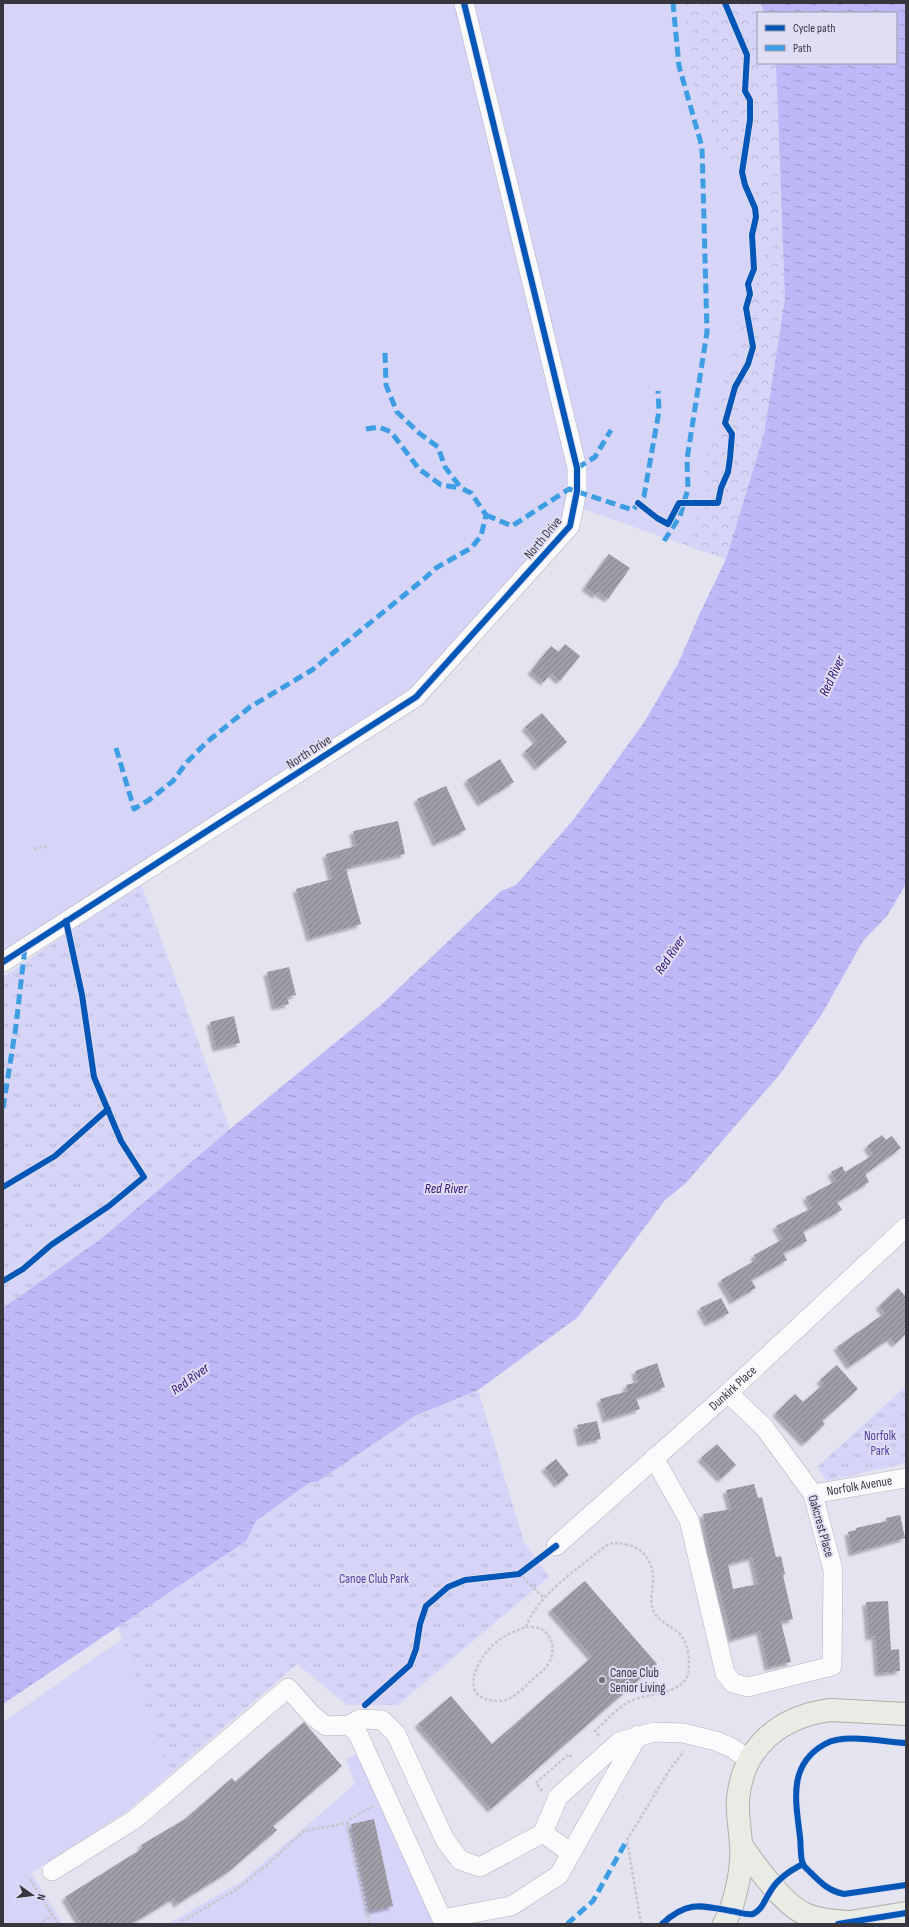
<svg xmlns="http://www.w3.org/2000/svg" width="909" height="1927" font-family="'Sofia Sans Condensed',sans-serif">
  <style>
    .green { fill: #d6d4f7 }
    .forest { fill: url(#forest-crowns) }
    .park { fill: url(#park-tufts) }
    .water { fill: url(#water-ripples) }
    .building { fill: url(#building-hatch); fill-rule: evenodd; filter: url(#shadow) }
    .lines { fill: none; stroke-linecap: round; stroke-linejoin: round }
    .minor-casing { stroke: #b3b2bc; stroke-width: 20 }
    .major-casing { stroke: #aeb0aa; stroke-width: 24 }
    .path { stroke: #c7c6cc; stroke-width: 2.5; stroke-dasharray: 3 2; stroke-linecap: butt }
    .minor { stroke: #fbfbfd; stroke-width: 19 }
    .major { stroke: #e9ebe5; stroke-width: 22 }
    .quiet { stroke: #3e9ee3; stroke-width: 5; stroke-dasharray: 10 5; stroke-linecap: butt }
    .cycleway-casing { stroke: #e0def5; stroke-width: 8 }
    .cycleway { stroke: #0057b8; stroke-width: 6 }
    .poi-dot { fill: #74737d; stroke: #e0def5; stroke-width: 1.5 }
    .labels { text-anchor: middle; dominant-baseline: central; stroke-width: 4; stroke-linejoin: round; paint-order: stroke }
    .street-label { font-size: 13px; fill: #37363f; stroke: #e0def5 }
    .park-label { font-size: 13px; fill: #543f9f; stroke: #e0def5 }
    .poi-label { font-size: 13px; fill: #37363f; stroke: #e0def5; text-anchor: start }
    .water-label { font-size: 14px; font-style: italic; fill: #311273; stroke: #e0def5 }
  </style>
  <defs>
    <pattern id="forest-crowns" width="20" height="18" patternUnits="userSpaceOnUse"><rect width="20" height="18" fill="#d6d4f7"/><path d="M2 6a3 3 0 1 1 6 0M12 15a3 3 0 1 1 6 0" fill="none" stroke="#b8b7d5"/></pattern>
    <pattern id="park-tufts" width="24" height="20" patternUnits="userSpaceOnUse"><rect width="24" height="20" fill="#d6d4f7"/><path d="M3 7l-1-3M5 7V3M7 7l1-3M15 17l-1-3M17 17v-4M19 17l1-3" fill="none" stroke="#b8b7d5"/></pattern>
    <pattern id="water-ripples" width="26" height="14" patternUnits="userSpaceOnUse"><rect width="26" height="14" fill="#bfb8f6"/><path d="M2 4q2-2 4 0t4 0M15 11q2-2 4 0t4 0" fill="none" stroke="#9c96c9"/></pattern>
    <pattern id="building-hatch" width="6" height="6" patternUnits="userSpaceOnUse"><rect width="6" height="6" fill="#a09fa8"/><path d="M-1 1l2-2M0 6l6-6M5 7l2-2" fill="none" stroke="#83828a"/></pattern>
    <filter id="shadow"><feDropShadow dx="-3.5" dy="3.5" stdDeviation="1" flood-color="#0004"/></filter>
  </defs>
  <rect width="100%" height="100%" fill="#e4e3f0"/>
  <g class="green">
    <path d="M3 3H761L763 13H758V63H776L785 298 726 559 574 506 416 697 3 954Z"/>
    <path d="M122 1639 169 1775 127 1811 31 1873 63 1924H3V1722Z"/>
    <path d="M361 1751 431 1917 433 1924H168L242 1881 355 1784 346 1759Z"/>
  </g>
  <path class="forest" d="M686 3H761L763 13H758V63H776L777 69 785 298 764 434 726 559 677 542 707 503 703 460 719 433 714 409 766 258 744 216 763 179 751 156 726 163 690 75Z"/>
  <g class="park">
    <path d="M141 884 230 1129 102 1238 3 1308V977Z"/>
    <path d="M906 1386V1463L827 1481 817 1467Z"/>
    <path d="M478 1390 524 1542 549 1577 398 1705H347L297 1664 169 1775 118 1627 246 1541 256 1521 309 1483 317 1482 415 1416Z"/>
  </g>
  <path class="water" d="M761 3H906V884L887 916 863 941 822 1014 780 1074 686 1183 665 1200 578 1317 478 1390 415 1416 317 1482 309 1483 256 1521 246 1541 3 1704V1308L102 1238 230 1129 380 1006 501 891 516 885 574 819 645 721 678 664 699 615 726 559 764 434 785 298 776 63H896V13H764Z"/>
  <g class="building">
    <path d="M609 554 630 568 608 599 598 592 596 595 585 587Z"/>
    <path d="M565 644 580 656 560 681 551 673 544 682 531 671 551 646 559 652Z"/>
    <path d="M542 713 567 742 538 767 525 751 537 741 525 727Z"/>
    <path d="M500 759 514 782 481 803 467 780Z"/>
    <path d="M446 786 466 830 436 843 417 799Z"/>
    <path d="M398 821 405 854 351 866V868L346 869 361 924 310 938 296 889 332 879 326 854 356 846 353 831Z"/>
    <path d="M289 967 296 995 287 997 289 1004 275 1007 267 972Z"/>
    <path d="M234 1016 240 1043 216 1048 210 1022Z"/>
    <path d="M882 1135 886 1140 892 1136 901 1148 865 1174 869 1182 837 1202 842 1210 803 1231 807 1241 783 1253 787 1260 751 1280 756 1288 733 1301 721 1280 756 1260 754 1255 783 1239 776 1226 812 1208 806 1197 836 1181 831 1172 842 1166 845 1172 873 1155 867 1146Z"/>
    <path d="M898 1288 906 1297V1334L895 1344 890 1338 850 1366 837 1347 885 1313 879 1306Z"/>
    <path d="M721 1298 729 1313 708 1323 700 1308Z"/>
    <path d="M657 1363 665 1387 636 1398 640 1409 606 1419 600 1399 628 1391 626 1385 638 1382 635 1371Z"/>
    <path d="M837 1365 858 1389 822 1421 825 1424 805 1443 776 1413 795 1394 803 1402 824 1384 820 1380Z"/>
    <path d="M597 1421 601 1439 581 1443 577 1425Z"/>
    <path d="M717 1444 736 1465 721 1479 701 1458Z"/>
    <path d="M556 1459 569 1475 558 1484 545 1468Z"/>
    <path d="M754 1484 758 1498 762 1497 776 1557 781 1556 785 1574 783 1575 793 1619 781 1622 791 1662 768 1667 760 1631 732 1639 709 1549 703 1514 731 1509 726 1490ZM752 1557 758 1584 733 1589 728 1564Z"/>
    <path d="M900 1515 905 1538 852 1553 848 1532 856 1530V1528L887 1521 886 1518Z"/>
    <path d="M585 1581 657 1664 491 1809 418 1724 451 1696 492 1744 592 1657 551 1610Z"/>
    <path d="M888 1601 891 1650 899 1649 900 1671 878 1673 875 1636 869 1637 866 1602Z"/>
    <path d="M304 1722 342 1766 273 1826 277 1830 228 1872 177 1904 174 1898 131 1924H81L65 1897 143 1848 141 1845 185 1819 232 1778 235 1782Z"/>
    <path d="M374 1819 393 1906 370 1911 351 1824Z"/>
  </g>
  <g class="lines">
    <g class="minor-casing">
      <g id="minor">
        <path d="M3 962 416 697 570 526 577 491V468L464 3"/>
        <path d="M654 1458 689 1520 725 1673 733 1683 748 1687 832 1666 833 1570 813 1494 764 1427 728 1393"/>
        <path id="s1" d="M813 1494 906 1478"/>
        <path id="s2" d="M556 1546 728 1393 906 1227"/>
        <path d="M349 1725 358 1734 442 1919 511 1906 559 1875 571 1853"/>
        <path d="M543 1833 571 1853 638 1735"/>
        <path d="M52 1871 135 1819 288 1688 313 1716 326 1726 349 1725 360 1719 382 1720 396 1734 445 1840 460 1860 480 1867 543 1833 558 1797 619 1742 654 1732 683 1733 716 1741 732 1748 749 1760"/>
      </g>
    </g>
    <g class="major-casing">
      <g id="major">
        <path d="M742 1846C755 1865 784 1905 805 1914 819 1920 834 1921 848 1922"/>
        <path d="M724 1924C735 1905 743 1867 741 1844 740 1829 737 1814 738 1799 743 1746 781 1716 831 1710L906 1714"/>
        <path d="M838 1924 906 1913"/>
      </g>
    </g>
    <g class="path">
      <path d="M34 849 48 846"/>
      <path d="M519 1574 543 1597"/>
      <path d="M526 1627C537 1594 581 1567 607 1545 615 1542 620 1543 628 1545 645 1548 654 1565 653 1582 653 1592 648 1604 655 1614 661 1622 672 1627 679 1633 688 1642 691 1662 688 1674 682 1696 644 1692 627 1703 616 1709 605 1722 595 1731L600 1737"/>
      <path d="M526 1627C530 1627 537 1627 541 1629 554 1636 555 1651 549 1663 546 1669 537 1675 532 1680 523 1688 512 1701 499 1701 458 1701 474 1662 494 1644 503 1636 515 1631 526 1627Z"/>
      <path d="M542 1791 536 1783 569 1754 573 1759"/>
      <path d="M347 1823 370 1924"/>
      <path d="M30 1879 58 1924"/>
      <path d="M39 1924 53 1915"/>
      <path d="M178 1924 237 1889 266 1866 304 1831 347 1823 349 1820 373 1806"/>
      <path d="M641 1924 627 1840 670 1769 684 1751"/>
    </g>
    <use href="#minor" class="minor"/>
    <use href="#major" class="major"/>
    <g class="quiet">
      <path d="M366 429 379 427 391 432 419 469 441 485 461 488"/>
      <path d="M577 468 595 457 611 430"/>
      <path d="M486 515 512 526 569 489 633 510 644 496 659 411 658 391"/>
      <path d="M664 541 680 516 688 489 687 459 707 332 702 147 679 66 673 3"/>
      <path d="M116 748 134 809 149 800 173 781 187 762 207 742 250 707 312 670 424 579 436 568 471 548 481 536 486 515 471 493 461 488 445 467 438 447 419 433 397 412 386 385 385 351"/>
      <path d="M3 1108 16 1026 25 947"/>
      <path d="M567 1924 593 1901 627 1840"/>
    </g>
    <g class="cycleway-casing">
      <g id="cycleway">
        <path d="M638 503 657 518 668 524 679 503H718L721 488 728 472 730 458 732 434 725 423 735 387 748 364 753 347 746 308 750 294 748 284 754 269 752 235 756 217 755 208 745 185 742 172 750 120V100L745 91 747 55 725 3"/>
        <path d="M3 962 416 697 570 526 577 491V468L464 3"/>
        <path d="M3 1187 55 1156 108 1109"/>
        <path d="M3 1281 23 1269 51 1245 109 1206 144 1177 121 1141 94 1077 82 995 66 921"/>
        <path d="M365 1705 410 1665 416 1649 420 1624 426 1606 448 1587 465 1580 519 1574 556 1546"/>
        <path d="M906 1743C884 1742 844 1733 825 1744 787 1765 796 1802 800 1837 801 1845 800 1858 803 1864 804 1867 807 1869 809 1871 820 1882 828 1891 844 1894L906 1885"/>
        <path d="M662 1924C687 1901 700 1905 731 1911 739 1912 745 1915 753 1914 763 1909 764 1901 770 1892 777 1879 789 1871 803 1864"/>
        <path d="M838 1924 906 1913"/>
      </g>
    </g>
    <use href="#cycleway" class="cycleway"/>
  </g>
  <circle class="poi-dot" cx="602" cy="1680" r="4"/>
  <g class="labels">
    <g class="street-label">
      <text transform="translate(543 538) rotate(-50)">North Drive</text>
      <text transform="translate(309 752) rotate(-33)">North Drive</text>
      <text stroke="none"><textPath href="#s2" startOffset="237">Dunkirk Place</textPath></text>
      <text stroke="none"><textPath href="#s1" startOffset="47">Norfolk Avenue</textPath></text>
      <text transform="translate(821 1526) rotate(74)">Oakcrest Place</text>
    </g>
    <g class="park-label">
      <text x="880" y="1436">Norfolk<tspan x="880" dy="15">Park</tspan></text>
      <text x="374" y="1579">Canoe Club Park</text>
    </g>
    <g class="poi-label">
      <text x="610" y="1673">Canoe Club<tspan x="610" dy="15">Senior Living</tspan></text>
    </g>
    <g class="water-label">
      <text transform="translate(832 676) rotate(-65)">Red River</text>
      <text transform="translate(670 955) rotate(-56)">Red River</text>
      <text x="446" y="1188">Red River</text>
      <text transform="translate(190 1379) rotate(-36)">Red River</text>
    </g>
  </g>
  <rect width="909" height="1927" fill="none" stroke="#37363f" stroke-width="8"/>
  <rect x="757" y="12" width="140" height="52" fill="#e0def5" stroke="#9c9bac"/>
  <rect x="765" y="25" width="20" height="6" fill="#0057b8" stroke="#9c9bac"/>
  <text x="793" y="32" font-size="12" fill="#37363f">Cycle path</text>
  <rect x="765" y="45" width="20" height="6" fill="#3e9ee3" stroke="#9c9bac"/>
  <text x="793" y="52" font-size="12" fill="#37363f">Path</text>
  <g transform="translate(32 1895) rotate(104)" stroke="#e0def5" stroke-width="3" paint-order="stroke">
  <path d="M0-3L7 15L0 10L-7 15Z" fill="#37363f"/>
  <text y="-6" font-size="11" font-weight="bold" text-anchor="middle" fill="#37363f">N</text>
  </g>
</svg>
